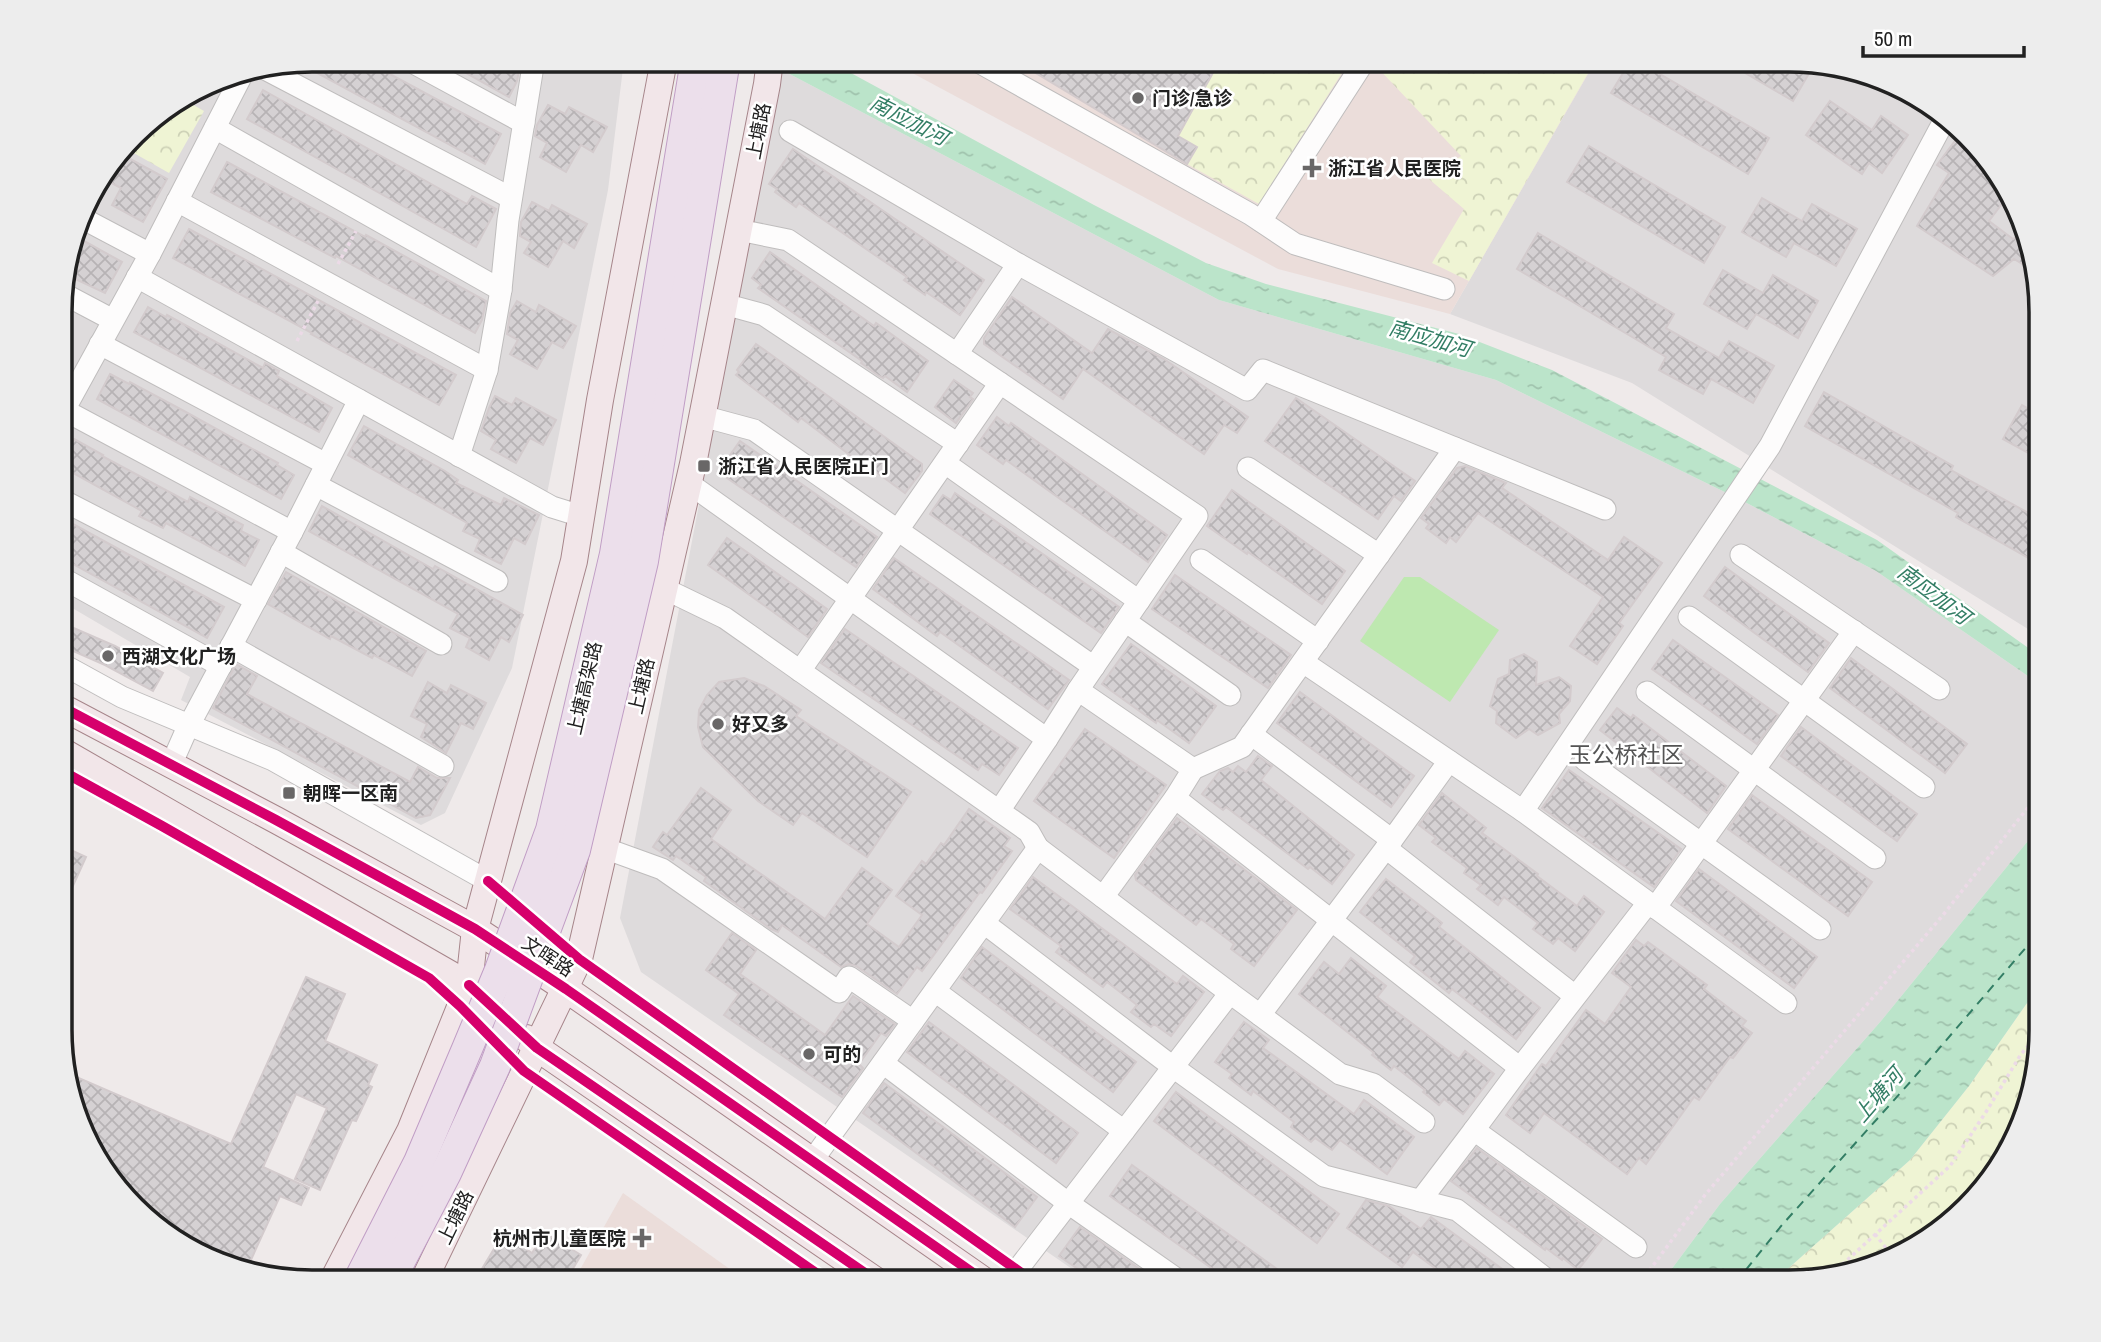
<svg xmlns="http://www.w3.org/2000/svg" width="2101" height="1342" font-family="'Archivo Narrow','Noto Sans SC',sans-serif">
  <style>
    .residential { fill: #dedbdc }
    .education { fill: #ebddda }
    .park { fill: url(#park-crowns) }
    .pitch { fill: #bee8b0 }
    .water { fill: url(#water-ripples) }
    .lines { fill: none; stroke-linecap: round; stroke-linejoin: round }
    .ferry { stroke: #337e65; stroke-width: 2; stroke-dasharray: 9 7; stroke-linecap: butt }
    .building { fill: url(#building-cross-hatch); stroke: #d3cbcd; stroke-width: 2 }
    .minor-casing { stroke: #bfbdbd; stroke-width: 23 }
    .major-casing { stroke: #a6858a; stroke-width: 28 }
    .path { stroke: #ecdae7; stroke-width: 3.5; stroke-dasharray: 3.5 3.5; stroke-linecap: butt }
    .minor { stroke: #fdfcfc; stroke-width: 21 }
    .major { stroke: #f2e6e9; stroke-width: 26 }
    .highway-bridge-casing { stroke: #c09dc5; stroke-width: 32; stroke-linecap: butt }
    .highway-bridge { stroke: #ecdfeb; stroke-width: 30 }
    .cycleway-casing { stroke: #fff; stroke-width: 15 }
    .cycleway { stroke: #d6006c; stroke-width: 10 }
    .poi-dot { fill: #696767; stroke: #fff; stroke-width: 2.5 }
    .labels { text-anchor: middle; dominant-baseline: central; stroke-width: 5; stroke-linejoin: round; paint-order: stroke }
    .poi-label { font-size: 19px; font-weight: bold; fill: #212121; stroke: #fff; text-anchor: start }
    .street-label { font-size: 19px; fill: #212121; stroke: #fff }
    .water-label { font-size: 21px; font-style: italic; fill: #337e65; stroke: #fff }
    .quarter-label { font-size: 23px; fill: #545454; stroke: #fff }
    .rim { fill: none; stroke: #212121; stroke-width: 3.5 }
  </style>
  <defs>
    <pattern id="park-crowns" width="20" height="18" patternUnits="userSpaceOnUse" patternTransform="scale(1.75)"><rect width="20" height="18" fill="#eff4d4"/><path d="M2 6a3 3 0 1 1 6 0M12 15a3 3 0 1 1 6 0" fill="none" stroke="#cdd1b6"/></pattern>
    <pattern id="water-ripples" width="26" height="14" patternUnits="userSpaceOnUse" patternTransform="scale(1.75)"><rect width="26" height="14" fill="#bbe4ca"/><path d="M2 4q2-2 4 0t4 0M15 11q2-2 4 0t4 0" fill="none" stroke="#a0c3ad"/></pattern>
    <pattern id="building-cross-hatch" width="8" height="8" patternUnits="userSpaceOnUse" patternTransform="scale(1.75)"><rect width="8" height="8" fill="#d5d1d3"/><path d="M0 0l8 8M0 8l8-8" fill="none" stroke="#b7b3b5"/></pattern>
  </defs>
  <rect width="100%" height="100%" fill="#efeaea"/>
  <g class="residential">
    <path d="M311 60H624L608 190 512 668 445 813 421 825 181 700 190 677 62 602V279L86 200 145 122 215 79Z"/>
    <path d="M1596 60H1790L1855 68 1929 102 2008 185 2041 295V637L1632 383 1450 314Z"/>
    <path d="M782 70 1219 300 1496 380 1741 500 1876 571 2041 685V825L1881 1021 1720 1204 1662 1282H1091L641 972 620 918Z"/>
  </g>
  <g class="education">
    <path d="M888 60H1596L1450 314 1278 269Z"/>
    <path d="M623 1193 748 1282H573Z"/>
  </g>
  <g class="park">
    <path d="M1220 60H1350L1259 204 1187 164 1197 147 1178 136Z"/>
    <path d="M1398 60H1576L1591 68 1469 281 1432 263 1464 209 1429 179 1461 156 1376 66Z"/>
    <path d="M183 99 204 111 169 173 125 148 145 122Z"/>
    <path d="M2041 983V1047L1999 1170 1915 1249 1806 1282H1773L1910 1160 1969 1086Z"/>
  </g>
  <path class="pitch" d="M1404 577H1420L1499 630 1450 702 1360 641Z"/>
  <g class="water">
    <path d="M784 60H827L1094 205 1206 263 1266 284 1459 334 1552 370 1877 540 2041 657V685L1876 571 1741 500 1496 380 1219 300 782 70Z"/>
    <path d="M2041 825V983L1969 1086 1910 1160 1773 1282H1662L1720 1204 1881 1021Z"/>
  </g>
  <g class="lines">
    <path class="ferry" d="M1736 1282 1782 1225 1912 1080 2041 930"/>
  </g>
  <g class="building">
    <path d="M311 60H364L501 134 485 164 297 62Z"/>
    <path d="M443 60H521L517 81 509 97Z"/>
    <path d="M1014 60H1220L1178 136 1197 147 1187 164Z"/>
    <path d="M1631 60H1636L1769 138 1748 174 1611 93Z"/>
    <path d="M1723 60H1790L1815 63 1793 101Z"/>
    <path d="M263 90 467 204 472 196 496 209 476 247 247 119Z"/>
    <path d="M1830 101 1872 130 1881 116 1908 135 1882 173 1869 163 1862 174 1806 135Z"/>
    <path d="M548 105 565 114 569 107 607 127 593 152 581 145 566 172 540 157 547 143 535 136 537 125Z"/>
    <path d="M1960 134 2008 185 2010 193 1989 221 2013 239 2022 233 2034 271 2014 259 1993 276 1917 226 1949 173 1937 165Z"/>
    <path d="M1589 146 1725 227 1704 263 1567 182Z"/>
    <path d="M793 149 984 280 960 315 926 292 925 295 904 280 907 277 799 203 796 207 775 192 777 189 769 184Z"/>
    <path d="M121 154 167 179 143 222 112 205 121 188 102 178Z"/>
    <path d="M227 162 365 237 366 235 486 301 482 320 475 333 336 256 335 258 211 192Z"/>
    <path d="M1762 198 1802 221 1812 204 1857 229 1836 266 1794 243 1786 257 1742 232Z"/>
    <path d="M532 202 549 211 552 205 587 224 574 248 563 241 548 267 524 253 531 242 520 236 521 222Z"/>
    <path d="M189 229 456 375 439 405 311 334 312 333 173 258Z"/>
    <path d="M1538 233 1674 314 1666 328 1719 358 1729 341 1774 366 1753 403 1711 379 1703 394 1659 370 1666 357 1517 269Z"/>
    <path d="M75 236 122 262 105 293 71 277 73 273 65 269Z"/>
    <path d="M770 252 874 326 876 323 928 361 907 392 885 376 883 378 879 376 861 363 862 361 758 288 761 285 752 278Z"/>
    <path d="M1723 270 1763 293 1773 275 1818 301 1798 338 1756 314 1747 329 1704 304Z"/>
    <path d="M1012 297 1092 353 1108 329 1164 359 1248 417 1237 433 1224 425 1204 454 1083 369 1063 399 984 344V338Z"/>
    <path d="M517 301 536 312 539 305 576 326 563 348 552 342 537 369 510 354 518 340 507 334 510 313Z"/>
    <path d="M148 307 166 317 167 315 263 368 265 363 279 371 277 376 332 408 319 432 134 332Z"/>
    <path d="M756 344 922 464V471L905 493 868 466 867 468 801 418 798 422 736 375 739 372 737 370Z"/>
    <path d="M110 374 129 384 130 382 184 411 278 463 277 465 294 475 281 499 97 399Z"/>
    <path d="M954 380 973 393 970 397 973 399 956 423 935 407Z"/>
    <path d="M1824 392 1953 466 1951 470 2041 520V565L1956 517 1958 513 1805 426Z"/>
    <path d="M495 396 512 405 516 398 556 420 543 445 530 438 516 463 491 449 496 440 481 431 489 408Z"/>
    <path d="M1296 398 1415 481 1401 501 1394 496 1378 519 1265 441Z"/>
    <path d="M2022 405 2041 416V460L2003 439Z"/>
    <path d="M997 417 1009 426 1011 423 1167 535 1148 562 1006 460 1003 464 977 445Z"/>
    <path d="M364 426 445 471 458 480 456 483 501 505 504 498 539 515 525 544 514 538 501 564 475 551 480 539 463 531 467 523 348 455Z"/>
    <path d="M74 439 103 455 102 456 188 502 190 497 243 525 241 531 259 540 245 566 166 523 163 528 139 516 142 511 62 467V462Z"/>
    <path d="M740 441 877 537 856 567 727 478 730 474 721 468Z"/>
    <path d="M1465 466 1506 483 1502 488 1608 560 1624 537 1662 563 1619 623 1623 626 1597 664 1570 646 1603 597 1478 513 1456 542 1450 537 1446 543 1426 528 1429 524 1421 518 1457 468Z"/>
    <path d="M1232 490 1345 571 1322 604 1248 552 1247 554 1207 526Z"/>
    <path d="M955 493 1119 607 1101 633 930 514 943 495 951 500Z"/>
    <path d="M322 506 433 569 435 566 523 615 509 642 501 637 489 660 466 647 470 638 450 628 458 614 309 531Z"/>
    <path d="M62 518 224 607 207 638 62 558Z"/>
    <path d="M727 538 827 609 808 637 708 565Z"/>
    <path d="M894 558 1069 680 1048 709 940 632 937 636 873 589Z"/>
    <path d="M1725 567 1829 643 1808 672 1704 596Z"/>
    <path d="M286 572 426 651 412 676 374 655 372 658 331 636 330 639 268 604Z"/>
    <path d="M1175 575 1291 655 1268 688 1152 609Z"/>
    <path d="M62 623 115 646 163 673 153 691 105 665 62 646Z"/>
    <path d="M845 629 1018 748 999 775 982 764 978 770 821 663Z"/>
    <path d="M1673 640 1778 715 1757 744 1652 669Z"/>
    <path d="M1131 644 1216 706 1189 743 1157 720 1156 723 1102 684Z"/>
    <path d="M1524 654 1537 662 1536 685 1559 677 1571 686 1570 701 1559 714 1560 723 1538 735 1529 729 1516 738 1496 723 1497 711 1490 706 1498 679 1509 674 1510 660Z"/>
    <path d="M1851 658 1967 744 1945 773 1830 688Z"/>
    <path d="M236 664 257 676 247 694 410 782 418 767 437 778H450L430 815 416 818 213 708Z"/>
    <path d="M744 678 764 686 801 710 796 716 911 792 867 857 802 813 793 825 758 801 703 747 698 727 699 710 707 695 719 682Z"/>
    <path d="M428 682 447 693 451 685 486 703 473 729 461 723 446 753 421 737 427 724 411 716Z"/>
    <path d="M1300 692 1414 776 1391 807 1277 723Z"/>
    <path d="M1617 708 1631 718 1633 715 1726 786 1707 813 1600 730Z"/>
    <path d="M1801 727 1917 814 1897 841 1781 756Z"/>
    <path d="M1085 729 1166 785 1114 858 1034 801Z"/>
    <path d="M1258 756 1272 766 1261 780 1354 855 1332 884 1310 867 1308 869 1226 807 1223 810 1202 794 1220 771 1228 768 1233 772 1238 766 1246 772Z"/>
    <path d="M1569 770 1681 849 1654 887 1542 808Z"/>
    <path d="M701 788 731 810 711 839 825 919 862 868 892 890 867 924 899 947 922 915 896 896 922 861 926 864 941 843 944 845 969 809 1010 838 1004 846 1012 851 982 893 980 892 922 971 917 967 897 994 856 966 849 964 841 967 782 925 778 932 771 929 704 881 706 877 676 856 673 860 653 847 663 832 667 835Z"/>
    <path d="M1442 793 1486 828 1482 833 1538 874 1537 876 1577 906 1584 896 1604 912 1575 951 1558 938 1553 944 1533 929 1538 923 1504 897 1498 905 1477 889 1481 885 1464 873 1467 868 1432 842 1436 838 1419 825Z"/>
    <path d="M1752 795 1872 882 1848 916 1728 829Z"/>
    <path d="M1177 818 1297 910 1254 966 1231 949 1234 944 1201 919 1196 925 1136 880 1135 875Z"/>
    <path d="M62 846 86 857 62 910Z"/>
    <path d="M1699 869 1817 957 1794 988 1676 901Z"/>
    <path d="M1033 877 1177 984 1183 976 1204 992 1171 1036 1154 1024 1151 1027 1131 1012 1137 1005 1107 982 1103 987 1056 952 1061 946 1010 909Z"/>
    <path d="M1386 879 1442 923 1439 927 1540 1008 1516 1039 1452 989 1449 993 1410 962 1415 956 1360 912Z"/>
    <path d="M732 933 756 950 740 974 825 1035 853 996 895 1024 886 1036 881 1033 859 1064 863 1068 842 1097 724 1015 739 994 706 970Z"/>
    <path d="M1636 940 1644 946 1648 942 1707 985 1704 989 1746 1021 1742 1026 1752 1033 1733 1058 1730 1057 1699 1100 1694 1097 1646 1164 1639 1158 1627 1174 1544 1113 1530 1133 1506 1115 1542 1064 1546 1066 1586 1010 1605 1024 1631 987 1612 973Z"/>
    <path d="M982 947 1136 1062 1113 1092 961 978Z"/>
    <path d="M1351 958 1386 986 1377 997 1459 1059 1465 1051 1494 1074 1463 1114 1444 1099 1439 1105 1423 1092 1425 1090 1394 1066 1391 1070 1372 1055 1374 1053 1299 994 1324 962 1339 974Z"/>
    <path d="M306 977 345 994 325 1041 377 1065 368 1085 372 1087 356 1121 352 1120 320 1190 295 1179 327 1108 296 1094 263 1167 309 1188 301 1205 280 1196 245 1273 172 1240 93 1157 65 1072 231 1144Z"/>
    <path d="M929 1022 1078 1133 1056 1163 907 1052Z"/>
    <path d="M1244 1022 1269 1040 1263 1048 1354 1114 1364 1100 1414 1137 1387 1174 1340 1140 1332 1150 1315 1138 1311 1142 1291 1127 1294 1122 1253 1091 1251 1095 1229 1078 1232 1074 1215 1062Z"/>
    <path d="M884 1083 1037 1197 1015 1227 863 1113Z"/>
    <path d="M1176 1092 1339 1214 1317 1243 1154 1121Z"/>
    <path d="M1477 1148 1602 1239 1578 1270 1563 1258 1562 1260 1546 1248 1545 1250 1451 1181Z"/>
    <path d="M1132 1165 1295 1282H1231L1110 1196Z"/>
    <path d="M1366 1200 1389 1206 1421 1229 1431 1217 1520 1282H1454L1413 1252 1402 1267 1347 1228Z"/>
    <path d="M1080 1227 1158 1282H1097L1059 1256Z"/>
    <path d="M545 1233 581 1255 565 1282H474L503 1234 532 1253Z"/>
  </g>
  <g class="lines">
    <g class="minor-casing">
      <g id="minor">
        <path d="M408 60 524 123"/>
        <path d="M975 60 1250 214 1295 244 1444 289"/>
        <path d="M265 69 511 198"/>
        <path d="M215 128 501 290"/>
        <path d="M790 131 1018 264 1247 390 1263 370 1605 509"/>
        <path d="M177 201 487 370"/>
        <path d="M80 217 150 254"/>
        <path d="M1261 221 1365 60"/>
        <path d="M739 230 788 240 1197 516 1078 690"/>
        <path d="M137 277 552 507 581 516"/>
        <path d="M62 293 113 320"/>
        <path d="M724 304 764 315 958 444"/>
        <path d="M100 344 326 464"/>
        <path d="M957 354 1018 264"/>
        <path d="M64 410 292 532"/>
        <path d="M62 414 150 254 243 73"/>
        <path d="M702 416 754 430 1094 667"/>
        <path d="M459 456 487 370 501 290 508 220 534 60"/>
        <path d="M945 463 1139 601"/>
        <path d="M1248 468 1379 555"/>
        <path d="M687 482 1047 739 1078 690 1193 769 1175 798 1520 1068 1474 1130 1636 1247"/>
        <path d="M316 485 497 581"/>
        <path d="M62 500 256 600"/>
        <path d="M281 552 441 644"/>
        <path d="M1741 555 1939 689"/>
        <path d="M1201 560 1318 641"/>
        <path d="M62 578 221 666"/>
        <path d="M663 588 725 618 1029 832 1038 848"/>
        <path d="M1689 617 1924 787"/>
        <path d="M1125 621 1230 695"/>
        <path d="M231 646 443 766"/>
        <path d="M1303 662 1523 811 1786 1003"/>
        <path d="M62 664 122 697 273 760 488 881"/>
        <path d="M800 671 1000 383"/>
        <path d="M1647 692 1875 858"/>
        <path d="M1251 734 1392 840"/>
        <path d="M1585 760 1820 929"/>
        <path d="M171 765 186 731 292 532 359 400"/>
        <path d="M1193 769 1242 747 1455 448"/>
        <path d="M999 811 1047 739"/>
        <path d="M1523 811 1770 446 1945 119"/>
        <path d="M604 848 662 869 839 992 849 977 913 1021"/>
        <path d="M1386 848 1575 996"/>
        <path d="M1103 897 1175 798"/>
        <path d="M1655 908 1854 631"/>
        <path d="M984 923 1173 1067 1324 1176 1457 1210 1550 1282"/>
        <path d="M935 991 1124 1131"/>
        <path d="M1260 1015 1340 1074 1373 1084 1424 1122"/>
        <path d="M883 1063 1068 1203 1181 1282"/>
        <path d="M1520 1068 1648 903"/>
        <path d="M812 1161 1038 848 1230 993"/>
        <path d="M1420 1201 1474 1130"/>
        <path d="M612 1282H615"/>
        <path d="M1008 1282 1230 993 1260 1015 1392 840 1449 761"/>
      </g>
    </g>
    <g class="major-casing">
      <g id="major">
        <path d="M62 707 276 820 475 929 566 989 986 1282"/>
        <path d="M62 751 469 985 480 995"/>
        <path d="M526 1038 537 1048 878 1282"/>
        <path d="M332 1282 410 1131 469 985 475 929 574 561 600 400 664 60"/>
        <path d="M423 1282 579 959 693 464 767 84 770 60"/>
      </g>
    </g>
    <g class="path">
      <path d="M338 264 356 231"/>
      <path d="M297 341 318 301"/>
      <path d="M1875 1234 1890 1253 1895 1255"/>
      <path d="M1832 1274 1950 1166 1986 1112 2021 1054 2041 1032"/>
      <path d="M1641 1282 1705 1195 1943 915 2041 791"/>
    </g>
    <use href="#minor" class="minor"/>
    <use href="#major" class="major"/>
    <g class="highway-bridge-casing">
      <g id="highway-bridge">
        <path d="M358 1282 419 1162 467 1049 500 970 551 830 615 554 696 60"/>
        <path d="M389 1282 446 1173 495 1066 575 850 643 561 725 60"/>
      </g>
    </g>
    <use href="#highway-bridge" class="highway-bridge"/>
    <g class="cycleway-casing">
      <g id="cycleway">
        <path d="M62 707 276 820 475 929 566 989 986 1282"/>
        <path d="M62 771 162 826 429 978 460 1006 524 1071 829 1282"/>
        <path d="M488 881 579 959 1034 1282"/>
        <path d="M469 985 537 1048 878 1282"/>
      </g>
    </g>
    <use href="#cycleway" class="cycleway"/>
  </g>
  <g class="poi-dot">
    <circle cx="1138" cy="98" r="7"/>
    <path d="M1308.5 157.5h7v7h7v7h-7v7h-7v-7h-7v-7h7z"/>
    <rect x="697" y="459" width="14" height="14" rx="3.5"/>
    <circle cx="108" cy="656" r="7"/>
    <circle cx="718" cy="724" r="7"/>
    <rect x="282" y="786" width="14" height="14" rx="3.5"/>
    <circle cx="809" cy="1054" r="7"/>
    <path d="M638.5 1227.5h7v7h7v7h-7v7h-7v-7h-7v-7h7z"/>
  </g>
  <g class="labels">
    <g class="poi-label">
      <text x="1152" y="98">门诊/急诊</text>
      <text x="1328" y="168">浙江省人民医院</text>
      <text x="718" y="466">浙江省人民医院正门</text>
      <text x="122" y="656">西湖文化广场</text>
      <text x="732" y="724">好又多</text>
      <text x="303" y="793">朝晖一区南</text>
      <text x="823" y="1054">可的</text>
      <text x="626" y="1238" text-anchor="end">杭州市儿童医院</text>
    </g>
    <g class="street-label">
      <text transform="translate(758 131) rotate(-79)">上塘路</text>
      <text transform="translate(641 686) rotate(-77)">上塘路</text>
      <text transform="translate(584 688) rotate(-77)">上塘高架路</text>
      <text transform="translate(548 956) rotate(33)">文晖路</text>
      <text transform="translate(455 1217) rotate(-64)">上塘路</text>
    </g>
    <g class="water-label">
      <text transform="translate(909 120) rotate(27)">南应加河</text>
      <text transform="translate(1430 338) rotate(16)">南应加河</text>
      <text transform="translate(1934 594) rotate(37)">南应加河</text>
      <text transform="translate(1878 1095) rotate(-49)">上塘河</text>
    </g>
    <g class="quarter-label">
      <text x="1626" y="754">玉公桥社区</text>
    </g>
  </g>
  <path d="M0 0H2101V1342H0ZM312 72H1789A240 240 0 0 1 2029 312V1030A240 240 0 0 1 1789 1270H312A240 240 0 0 1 72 1030V312A240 240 0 0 1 312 72Z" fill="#ededed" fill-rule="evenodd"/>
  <path class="rim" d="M312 72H1789A240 240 0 0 1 2029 312V1030A240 240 0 0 1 1789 1270H312A240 240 0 0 1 72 1030V312A240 240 0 0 1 312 72Z"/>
  <path d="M1863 46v10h161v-10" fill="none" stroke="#212121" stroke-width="3.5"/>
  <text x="1874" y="46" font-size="21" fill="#212121" stroke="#ffffff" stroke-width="5" paint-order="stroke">50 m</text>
</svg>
